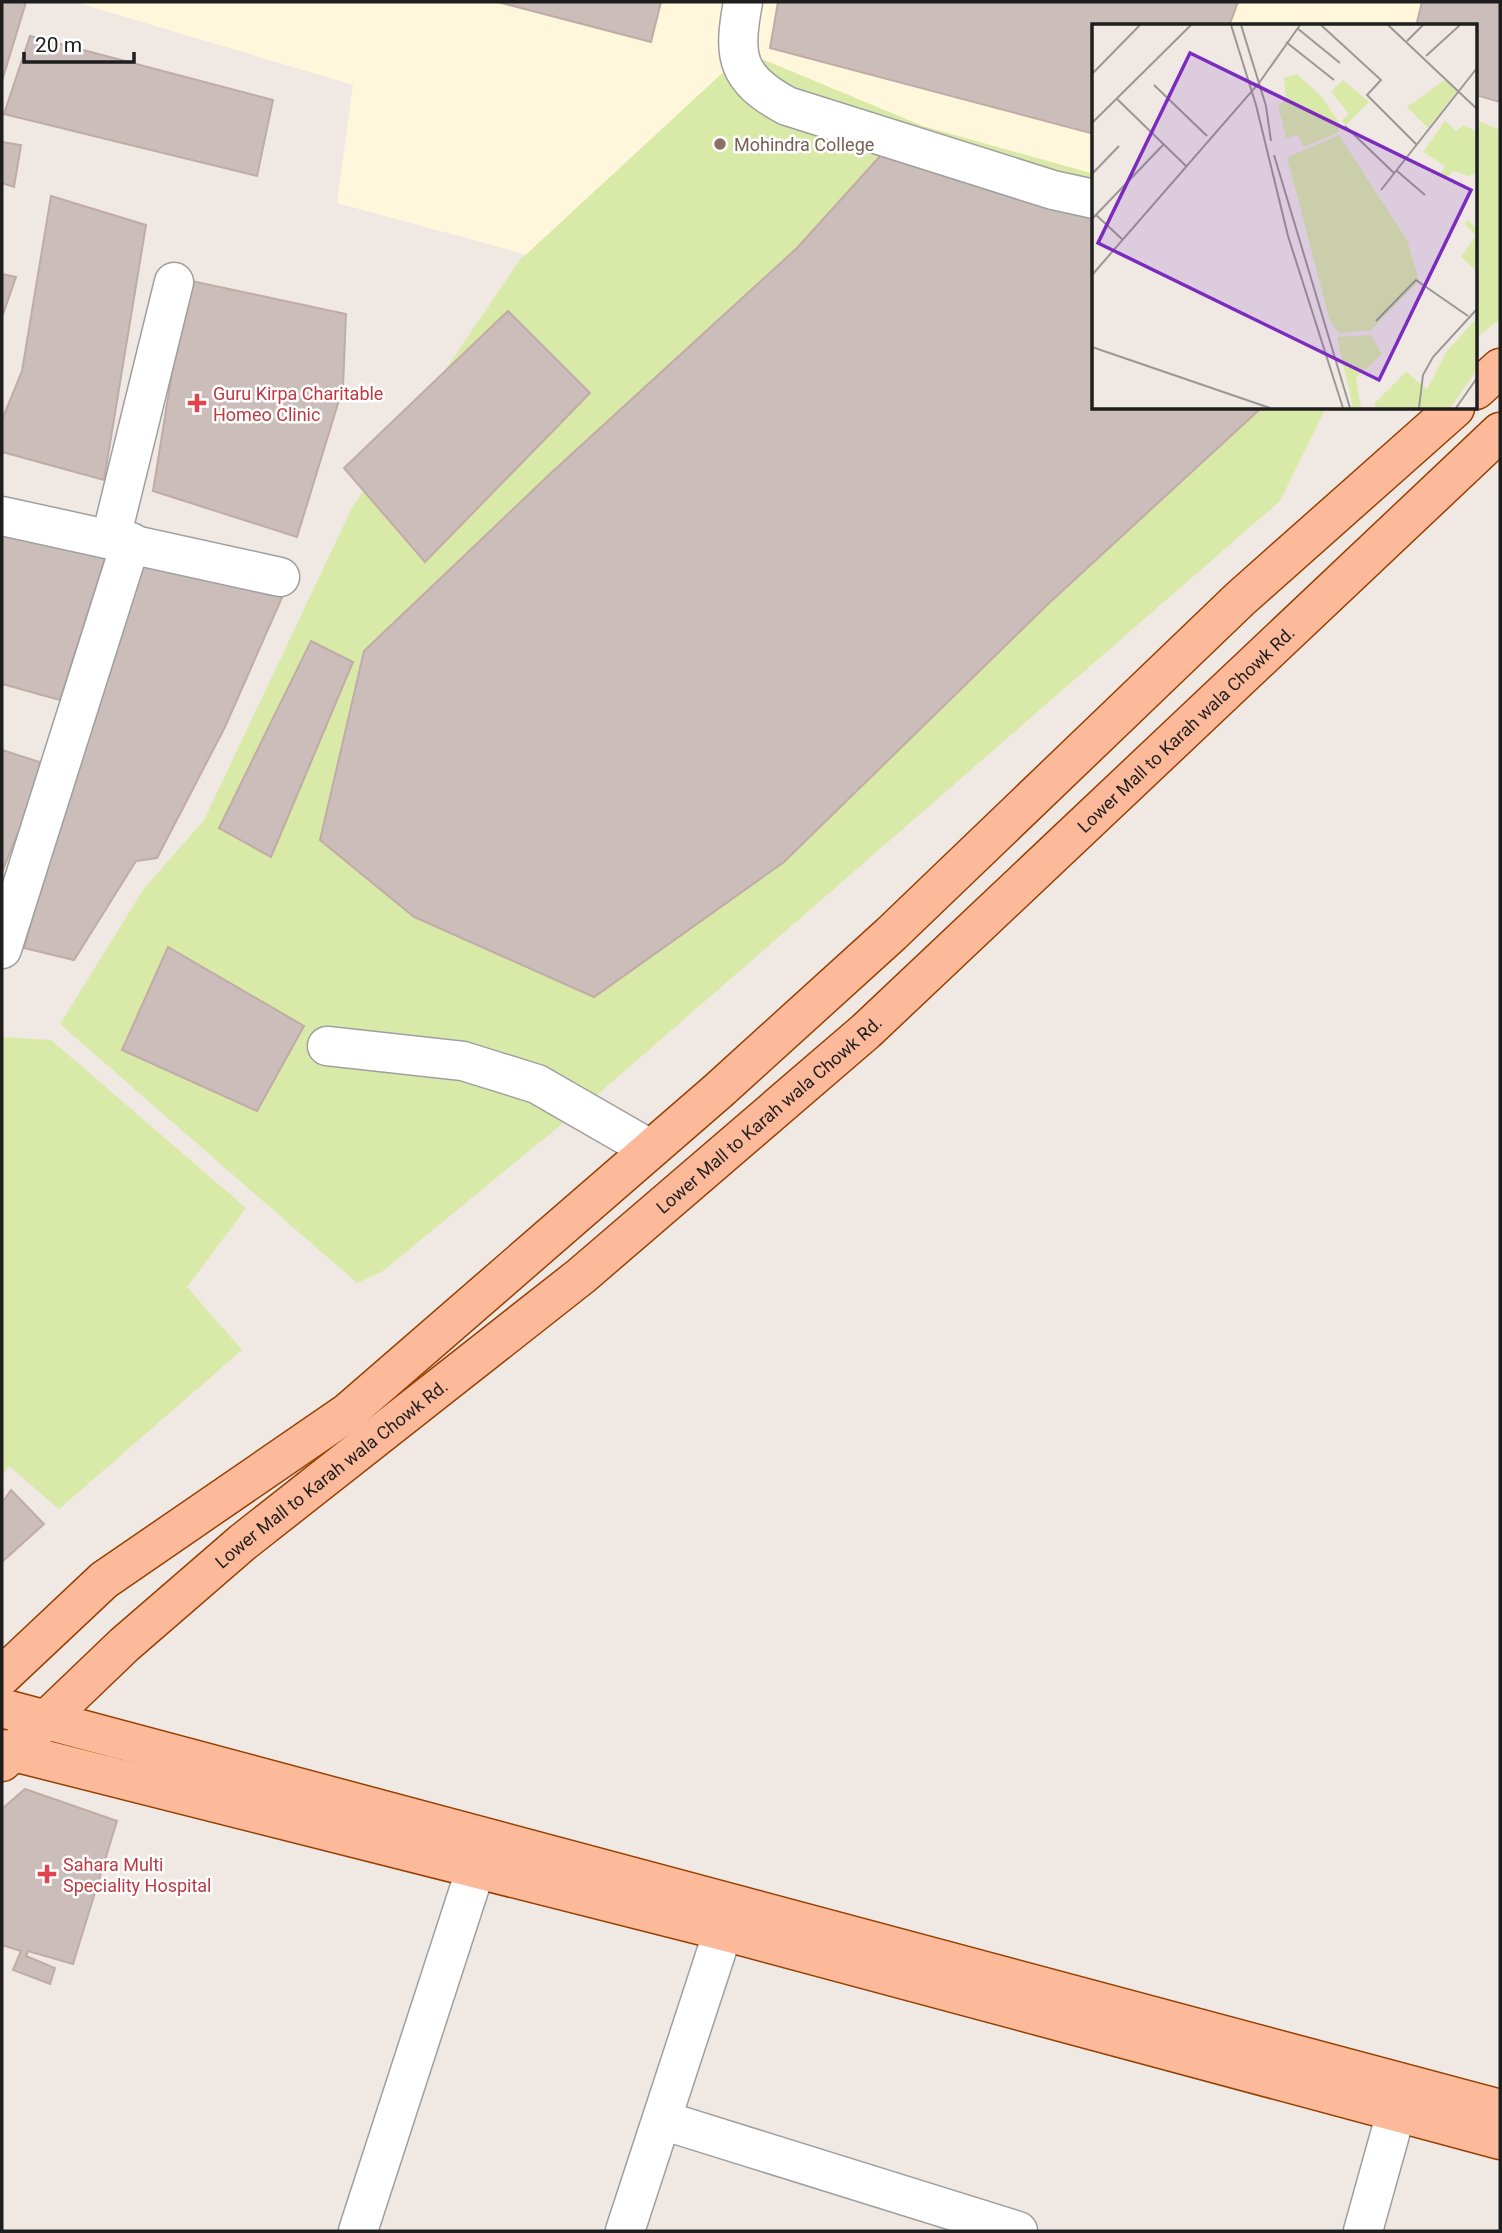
<svg xmlns="http://www.w3.org/2000/svg" width="1502" height="2233" font-family="Roboto,sans-serif">
  <style>
    .education { fill: #fff7dc }
    .grass { fill: #d9eaa8 }
    .building { fill: #cbbdba; stroke: #c1aba6; stroke-width: 2 }
    .lines { fill: none; stroke-linecap: round; stroke-linejoin: round }
    .minor-casing { stroke: #9f9f9f; stroke-width: 41 }
    .major-casing { stroke: #974000; stroke-width: 41 }
    .minor { stroke: #fff; stroke-width: 38 }
    .major { stroke: #fdba9b; stroke-width: 38 }
    .education-dot { fill: #8d6e63; stroke: #fff; stroke-width: 2.5 }
    .health-dot { fill: #e0444e; stroke: #fff; stroke-width: 2.5 }
    .labels { text-anchor: middle; dominant-baseline: central; stroke-width: 5; stroke-linejoin: round; paint-order: stroke }
    .education-label { font-size: 18px; fill: #785e54; stroke: #fff; text-anchor: start }
    .health-label { font-size: 18px; fill: #be3a42; stroke: #fff; text-anchor: start }
    .street-label { font-size: 18px; fill: #1e1e1e; stroke: #fff }
    .inset-road { fill: none; stroke: #9b9794; stroke-width: 2 }
    .view { fill: #7b2cbf; fill-opacity: 0.15; stroke: #7b2cbf; stroke-width: 3.5 }
    .inset-edge { fill: none; stroke: #1e1e1e; stroke-width: 3.5 }
  </style>
  <rect width="100%" height="100%" fill="#efe8e3"/>
  <path class="education" d="M75 2H1500V47L1476 67V26H1094V374L929 364 337 203 353 85Z"/>
  <g class="grass">
    <path d="M745 52 923 126 1094 174V408H1326L1280 501 597 1095 383 1271 357 1283 60 1024 143 890 204 820 352 508 519 261Z"/>
    <path d="M1476 120 1500 130V319L1476 338Z"/>
    <path d="M2 1037 51 1040 246 1208 187 1287 242 1350 59 1509 9 1466 2 1476Z"/>
  </g>
  <g class="building">
    <path d="M2 2H26L2 81Z"/>
    <path d="M498 2H661L651 42Z"/>
    <path d="M778 2H1238L1229 26H1094V134L770 48Z"/>
    <path d="M1422 2H1500V102L1476 95V26H1416Z"/>
    <path d="M30 36 273 100 257 176 4 114Z"/>
    <path d="M2 142 21 145 14 187 2 183Z"/>
    <path d="M892 143 1094 201V408H1259V410L1047 605 784 862 594 997 414 917 320 840 364 651 551 473 797 248Z"/>
    <path d="M51 196 146 225 104 480 2 452V420L22 371Z"/>
    <path d="M2 274 16 277 2 317Z"/>
    <path d="M187 280 346 314 343 387 297 537 153 491Z"/>
    <path d="M508 311 590 393 425 562 344 468Z"/>
    <path d="M2 526 109 546 60 700 2 684Z"/>
    <path d="M133 562 284 593 225 727 157 858 136 861 74 960 24 948Z"/>
    <path d="M311 641 353 662 271 857 219 828Z"/>
    <path d="M2 750 46 764 2 872Z"/>
    <path d="M168 947 304 1026 257 1111 122 1050Z"/>
    <path d="M11 1490 44 1524 2 1562V1503Z"/>
    <path d="M25 1789 117 1821 73 1964 28 1951 26 1956 55 1968 50 1984 13 1970 21 1951 2 1945V1809Z"/>
  </g>
  <g class="lines">
    <g class="minor-casing">
      <g id="minor">
        <path d="M743 2C733 56 735 78 787 106L1053 190 1094 199"/>
        <path d="M2 516 280 577"/>
        <path d="M111 538 174 282"/>
        <path d="M2 949 131 542"/>
        <path d="M327 1046 463 1061 537 1084 650 1149"/>
        <path d="M662 2120 1018 2231"/>
        <path d="M358 2231 476 1868"/>
        <path d="M625 2231 732 1904"/>
        <path d="M1363 2231 1404 2084"/>
      </g>
    </g>
    <g class="major-casing">
      <g id="major">
        <path d="M1476 390 1500 368"/>
        <path d="M2 1676 104 1580 347 1413 718 1091 891 934 1241 598 1455 408"/>
        <path d="M2 1708 1500 2109"/>
        <path d="M2 1749 723 1931 1500 2140"/>
        <path id="s1" d="M2 1762 124 1645 243 1542 581 1276 866 1031 1500 432"/>
      </g>
    </g>
    <use href="#minor" class="minor"/>
    <use href="#major" class="major"/>
  </g>
  <circle class="education-dot" cx="720" cy="144" r="7"/>
  <g class="health-dot">
    <path d="M193.5 392.5h7v7h7v7h-7v7h-7v-7h-7v-7h7z"/>
    <path d="M43.5 1863.5h7v7h7v7h-7v7h-7v-7h-7v-7h7z"/>
  </g>
  <g class="labels">
    <g class="education-label">
      <text x="734" y="144">Mohindra College</text>
    </g>
    <g class="health-label">
      <text x="213" y="393">Guru Kirpa Charitable<tspan x="213" dy="21">Homeo Clinic</tspan></text>
      <text x="63" y="1864">Sahara Multi<tspan x="63" dy="21">Speciality Hospital</tspan></text>
    </g>
    <g class="street-label">
      <text stroke="none"><textPath href="#s1" startOffset="1572">Lower Mall to Karah wala Chowk Rd.</textPath></text>
      <text stroke="none"><textPath href="#s1" startOffset="1004">Lower Mall to Karah wala Chowk Rd.</textPath></text>
      <text stroke="none"><textPath href="#s1" startOffset="438">Lower Mall to Karah wala Chowk Rd.</textPath></text>
    </g>
  </g>
  <g transform="translate(1092 24)">
    <rect width="385" height="385" fill="#efe8e3"/>
    <path d="M205 50 230 73 249 102 245 109 212 123 206 111 194 114 186 81 194 77 192 54ZM354 55 365 67 336 104 315 83ZM251 56 277 78 254 101 249 97 257 90 239 68ZM353 97 364 107 372 101 385 108V148L377 152 361 147 353 155 348 150 353 142 331 128ZM247 111 315 216 327 257 279 306 247 309 238 297 196 137V133ZM375 196 385 204V247L369 233 384 212 373 200ZM385 294V346L358 384H283V379L314 348 335 365 355 327ZM279 311 290 330 264 354 269 384H261L245 313Z" fill="#d9eaa8"/>
    <path class="inset-road" d="M139 1 164 81 196 212 251 384M149 1 174 82 179 117M229 1 289 56 275 71 325 121M296 1 385 85M205 4 248 39M315 17 331 1M194 18 242 56M334 32 368 1M0 50 48 1M62 61 115 112M24 74 94 142M0 99 99 1M253 102 303 150M182 131 258 384M305 147 333 171M0 150 27 122M289 166 385 44M4 191 30 215M0 195 72 120M0 251 167 59 208 1M284 297 324 256 376 292M0 323 178 384M327 384 331 351 341 333 385 285M364 384 385 354"/>
    <path class="view" d="M98 29 379 166 287 356 6 219Z"/>
    <rect width="385" height="385" class="inset-edge"/>
  </g>
  <rect width="1502" height="2233" fill="none" stroke="#1e1e1e" stroke-width="7"/>
  <path d="M24 52v10h110v-10" fill="none" stroke="#1e1e1e" stroke-width="3.5"/>
  <text x="35" y="52" font-size="21" fill="#1e1e1e" stroke="#ffffff" stroke-width="5" paint-order="stroke">20 m</text>
</svg>
